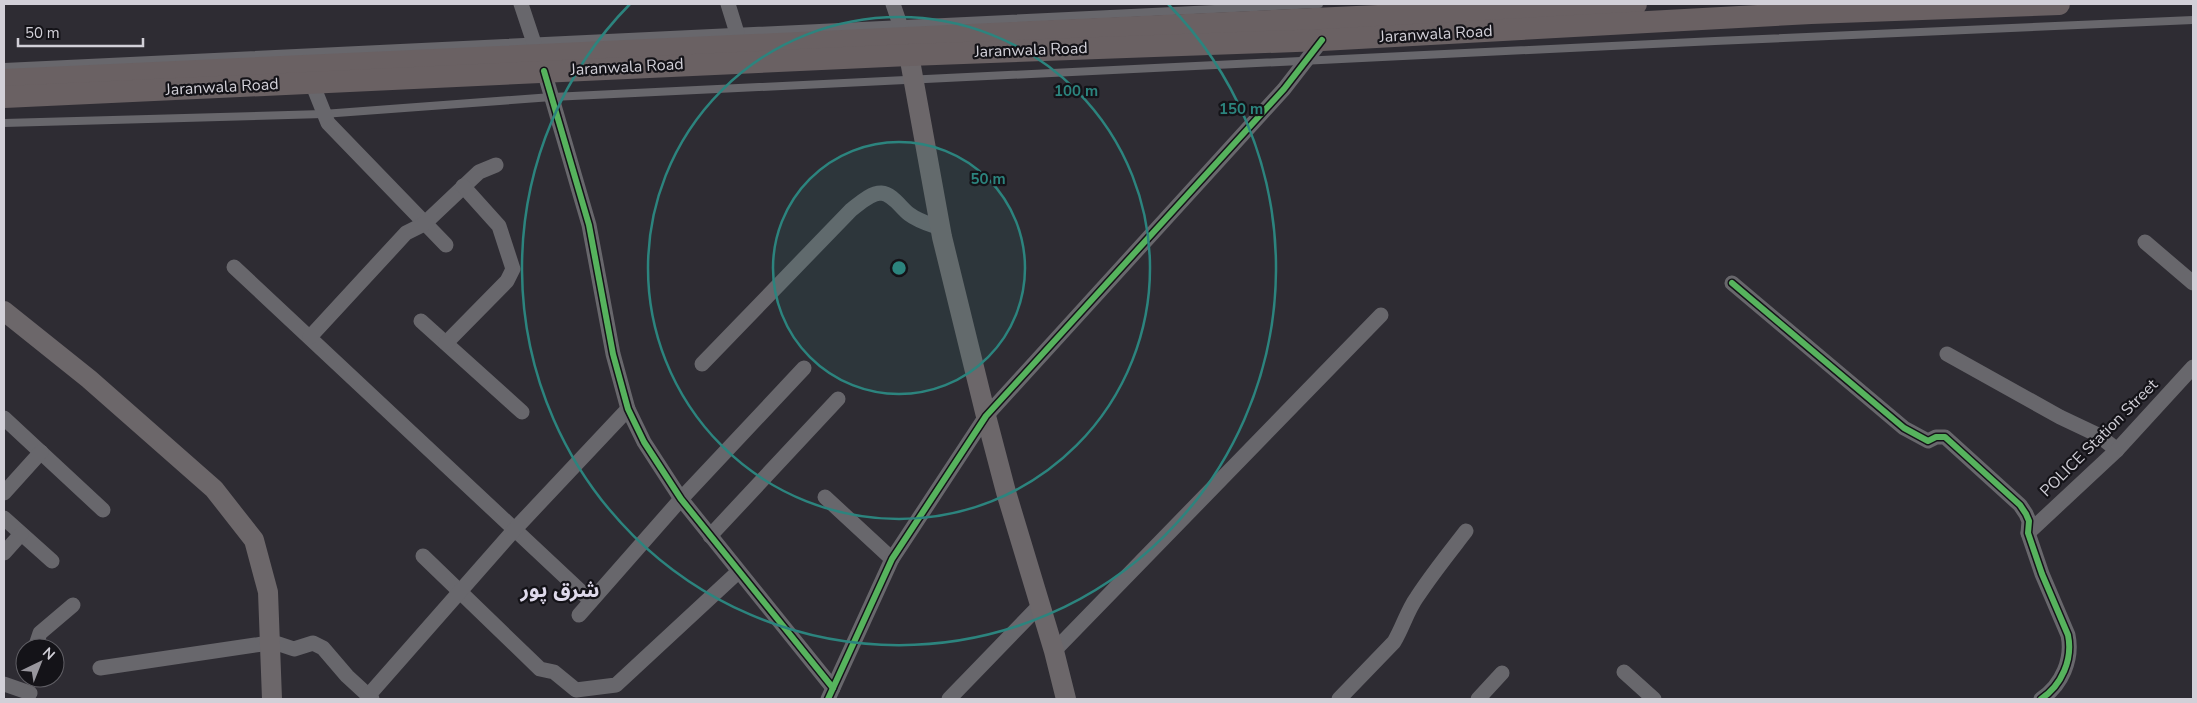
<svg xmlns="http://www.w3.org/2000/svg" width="2197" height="703" font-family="'Nunito Sans','Noto Sans Arabic',sans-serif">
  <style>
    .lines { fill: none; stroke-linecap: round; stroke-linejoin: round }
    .lane { stroke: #68676c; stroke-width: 8 }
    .street { stroke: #68676c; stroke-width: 15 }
    .secondary { stroke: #6c676a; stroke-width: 20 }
    .primary { stroke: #6a6163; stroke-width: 22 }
    .cycleway-casing { stroke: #141318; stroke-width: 9 }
    .cycleway { stroke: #56b35d; stroke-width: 6 }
    .ring { fill: none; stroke: #2c847e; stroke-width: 2.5 }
    .labels { text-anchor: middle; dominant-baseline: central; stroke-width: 4.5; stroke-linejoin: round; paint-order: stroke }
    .street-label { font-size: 16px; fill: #d2d0d8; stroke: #141318 }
    .district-label { font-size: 21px; font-weight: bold; fill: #dfdaeb; stroke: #141318 }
    .centre { fill: #2c847e; stroke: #141318; stroke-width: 2.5 }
    .ring-label { font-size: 15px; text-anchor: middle; font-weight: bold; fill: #2c847e; stroke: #141318; stroke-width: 4.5; stroke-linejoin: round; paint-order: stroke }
  </style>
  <rect width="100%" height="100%" fill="#2e2c33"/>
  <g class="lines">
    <g class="lane">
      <path d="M4 67 1319 4"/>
      <path d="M4 123 323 114 552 97 1715 41 2193 20"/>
    </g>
    <g class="street">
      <path d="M521 4 538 55"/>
      <path d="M728 4 737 33"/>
      <path d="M893 4 905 39"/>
      <path d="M544 71 589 225 613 354 628 409 644 442 681 499 833 688"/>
      <path d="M312 83 328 123 446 245"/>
      <path d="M2145 242 2193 283"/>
      <path d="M234 267 591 601"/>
      <path d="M1732 283 1904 428 1928 441 1936 437H1945L2020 505 2026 514 2029 521 2028 533 2042 574 2068 635C2073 659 2062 685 2041 699"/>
      <path d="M421 321 522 412"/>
      <path d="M310 337 406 233 424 224 479 172 496 165"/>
      <path d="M446 343 507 281 513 269 499 226 463 186"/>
      <path d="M1947 354 2060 417 2098 435 2117 450"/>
      <path d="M702 364 851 210C859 204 870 193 881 193 893 194 900 207 909 214 918 221 929 224 940 228"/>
      <path d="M4 418 103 510"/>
      <path d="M4 493 41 452"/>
      <path d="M825 497 892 559"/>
      <path d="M4 518 52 561"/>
      <path d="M2028 533 2117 450 2193 367"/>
      <path d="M710 536 838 399"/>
      <path d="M4 553 21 534"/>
      <path d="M423 556 540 669 554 672 576 690 616 685 738 572"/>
      <path d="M579 615 681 499 804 368"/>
      <path d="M35 648 40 633 73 605"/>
      <path d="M1054 651 1381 315"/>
      <path d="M100 668 269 643 279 644 294 649 313 643 323 648 347 676 372 699"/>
      <path d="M1624 672 1654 699"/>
      <path d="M4 684 30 693"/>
      <path d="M368 696 515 529 628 409"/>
      <path d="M828 699 892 559 986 416 1284 89 1322 40"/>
      <path d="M949 699 1040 605"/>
      <path d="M1339 699 1394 642C1403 627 1407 611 1417 597 1432 574 1449 553 1466 531"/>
      <path d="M1478 699 1502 673"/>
    </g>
    <g class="secondary">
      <path d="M909 55 942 237 986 416 1006 492 1054 651 1066 699"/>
      <path d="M4 311 89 379 214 489 254 540 268 592 272 699"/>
    </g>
    <g class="primary">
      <path d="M4 80 1636 4"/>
      <path d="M4 97 909 55 1322 40 1811 13 2059 4"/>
    </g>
    <g class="cycleway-casing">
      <g id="cycleway">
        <path d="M544 71 589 225 613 354 628 409 644 442 681 499 833 688"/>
        <path d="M1732 283 1904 428 1928 441 1936 437H1945L2020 505 2026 514 2029 521 2028 533 2042 574 2068 635C2073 659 2062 685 2041 699"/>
        <path d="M828 699 892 559 986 416 1284 89 1322 40"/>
      </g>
    </g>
    <use href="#cycleway" class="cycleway"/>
  </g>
  <circle cx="899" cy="268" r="126" fill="#2c847e" fill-opacity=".12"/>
  <g class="ring">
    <circle cx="899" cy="268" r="126"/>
    <circle cx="899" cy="268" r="251"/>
    <path d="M1168 4A377 377 0 1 1 630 4"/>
  </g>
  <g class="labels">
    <g class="street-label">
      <text transform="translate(1436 34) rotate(-3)">Jaranwala Road</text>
      <text transform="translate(1031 50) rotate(-2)">Jaranwala Road</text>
      <text transform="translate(627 67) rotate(-3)">Jaranwala Road</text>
      <text transform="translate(222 87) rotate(-3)">Jaranwala Road</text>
      <text transform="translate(2099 438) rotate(-45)">POLICE Station Street</text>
    </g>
    <g class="district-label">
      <text x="560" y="590">شرق پور</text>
    </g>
  </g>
  <circle cx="899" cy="268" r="8" class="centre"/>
  <g class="ring-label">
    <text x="1076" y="96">100 m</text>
    <text x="1241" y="114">150 m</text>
    <text x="988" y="184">50 m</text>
  </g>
  <rect width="2197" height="703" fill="none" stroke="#d2d0d8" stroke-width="10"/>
  <g transform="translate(40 663) rotate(43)"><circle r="24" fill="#141318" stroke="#605f65"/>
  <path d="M0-4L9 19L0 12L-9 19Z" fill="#99979e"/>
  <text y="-8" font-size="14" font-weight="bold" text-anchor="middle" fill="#d2d0d8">N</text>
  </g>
  <path d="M18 38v8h125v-8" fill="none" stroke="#d2d0d8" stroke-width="2.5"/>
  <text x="25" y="38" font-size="15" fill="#d2d0d8" stroke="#141318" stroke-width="4" paint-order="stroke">50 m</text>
</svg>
